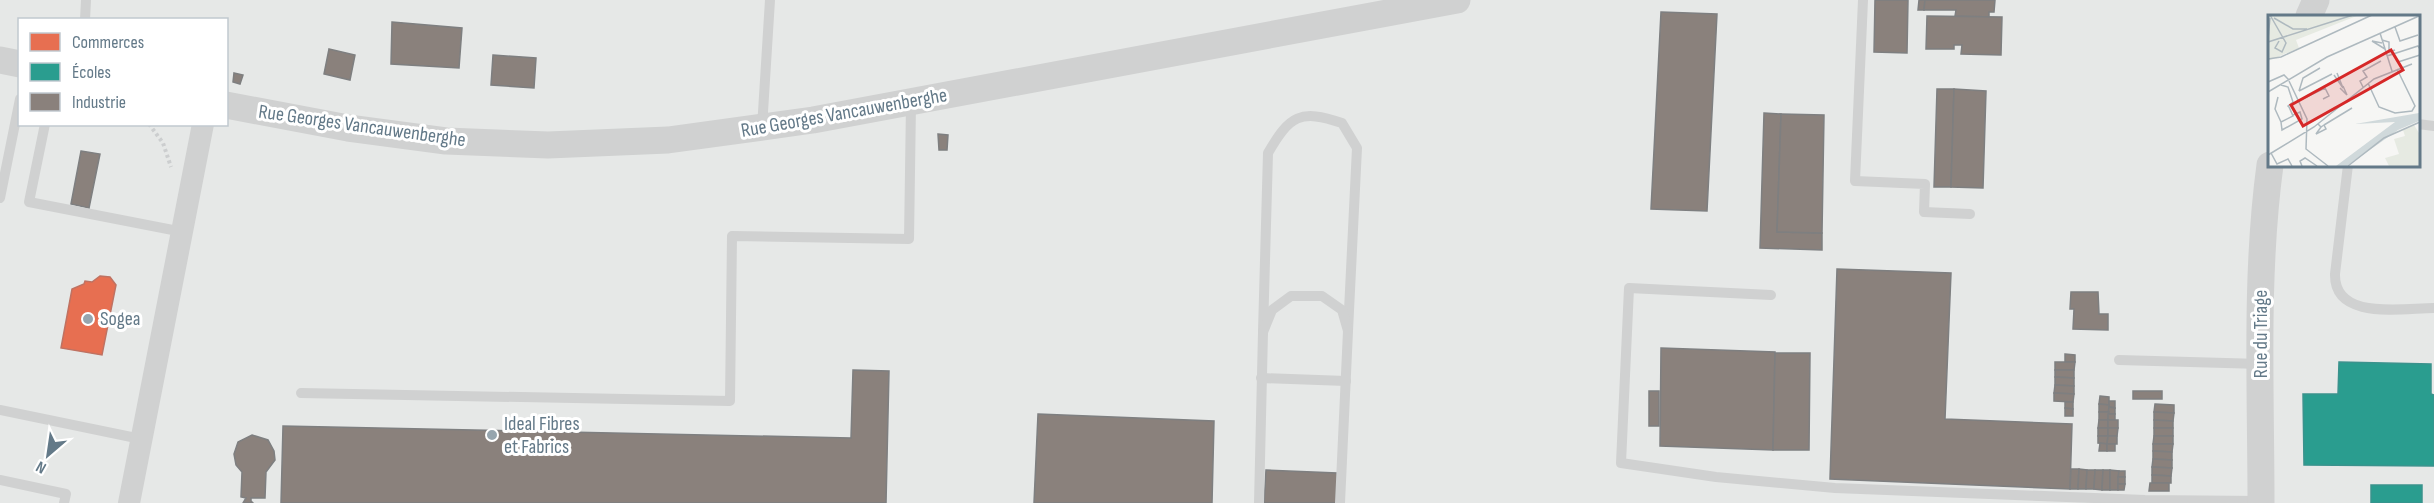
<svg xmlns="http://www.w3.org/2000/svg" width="2434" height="503" font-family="'Sofia Sans Condensed',sans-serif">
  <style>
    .built { fill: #e6e8e7; fill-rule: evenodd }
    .shops { fill: #e76f51; stroke: #bf7262; stroke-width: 1.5 }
    .schools { fill: #2a9d8f; stroke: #3b928d; stroke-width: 1.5 }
    .industry { fill: #8a817c; stroke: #7e7f80; stroke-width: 1.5 }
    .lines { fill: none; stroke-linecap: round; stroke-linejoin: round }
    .path { stroke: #cccecf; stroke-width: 4; stroke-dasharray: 3 3; stroke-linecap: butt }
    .service { stroke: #d0d1d1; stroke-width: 10 }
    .minor { stroke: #d0d1d1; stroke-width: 22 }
    .tertiary { stroke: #d0d1d1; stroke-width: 27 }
    .poi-dot { fill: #96a5ae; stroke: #fff; stroke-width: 2 }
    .labels { text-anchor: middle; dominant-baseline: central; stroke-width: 6; stroke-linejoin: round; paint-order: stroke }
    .street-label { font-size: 20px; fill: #637988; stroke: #fff }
    .poi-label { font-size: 20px; fill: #637988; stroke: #fff; text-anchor: start }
    .inset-road { fill: none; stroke: #aeb9bf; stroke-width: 1.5 }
    .view { fill: #d62828; fill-opacity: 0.15; stroke: #d62828; stroke-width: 3 }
    .inset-edge { fill: none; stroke: #637988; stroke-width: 3 }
  </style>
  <rect width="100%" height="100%" fill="#f6f6f4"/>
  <path class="built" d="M0 0H2434V503H0ZM2269 16H2418V165H2269ZM20 20H226V124H20Z"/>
  <path class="shops" d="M100 276 110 277 116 285 102 355 61 348 72 289 84 284 85 281 92 282Z"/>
  <g class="schools">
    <path d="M2339 362 2431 364V394L2434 395V466L2304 465 2303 394H2338Z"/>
    <rect x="2371" y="485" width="51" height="18"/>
  </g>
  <g class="industry">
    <path d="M1875 0H1908L1907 53 1874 52Z"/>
    <path d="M1919 0H1925L1924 10H1918Z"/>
    <path d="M1925 0H1995L1994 12H1989V17L1955 16 1956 10H1924Z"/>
    <path d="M1661 12 1717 14 1707 211 1651 209Z"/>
    <path d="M1927 16 2002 17 2001 55 1961 54 1962 45H1954V49H1926Z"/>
    <path d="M392 22 462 28 459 68 391 64Z"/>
    <path d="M329 49 355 55 350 80 324 74Z"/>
    <path d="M493 55 536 58 534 88 491 85Z"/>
    <path d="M234 73 243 75 240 84 233 82Z"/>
    <path d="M1937 89H1954L1951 187H1934Z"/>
    <path d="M1954 89 1986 91 1983 188 1951 187Z"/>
    <path d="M1764 113 1781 114 1777 232 1822 233V250L1760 248Z"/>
    <path d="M1781 114 1824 115 1822 233 1777 232Z"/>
    <path d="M938 134 948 135 947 150H939Z"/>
    <path d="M81 151 100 154 89 208 71 204Z"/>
    <path d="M1837 269 1951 273 1945 419 2072 424 2070 489 1830 479Z"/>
    <path d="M2071 292H2098L2099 314H2108V330L2073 329 2074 309H2070Z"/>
    <path d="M1661 348 1775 352 1773 450 1660 446Z"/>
    <path d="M1775 353H1810L1809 450H1773Z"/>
    <path d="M2065 354 2075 355V362H2065Z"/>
    <path d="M2055 362H2075L2074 370H2055Z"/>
    <path d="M853 370 889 371 886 503H281L283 426 851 438Z"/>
    <path d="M2055 370H2074V378L2055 377Z"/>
    <path d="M2055 377 2074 378V386L2055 385Z"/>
    <path d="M2055 385 2074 386V394L2054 393Z"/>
    <rect x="1649" y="391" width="10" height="35"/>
    <rect x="2133" y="391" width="29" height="8"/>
    <path d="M2054 393 2074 394 2073 402 2054 401Z"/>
    <path d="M2100 396 2109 397V405L2099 404Z"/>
    <path d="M2109 401H2115V408L2109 407Z"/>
    <path d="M2065 402H2073V409L2065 408Z"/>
    <path d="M2099 404 2109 405V412H2099Z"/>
    <path d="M2155 404 2174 405V413L2154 412Z"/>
    <path d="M2109 407 2115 408V414H2108Z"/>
    <path d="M2065 408 2073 409V416H2065Z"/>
    <path d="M2099 412H2109L2108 420H2099Z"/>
    <path d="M2154 412 2174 413 2173 421 2154 420Z"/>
    <path d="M1038 414 1214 421 1212 503H1034Z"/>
    <rect x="2108" y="414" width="7" height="6"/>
    <path d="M2099 420H2108V428H2098Z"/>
    <rect x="2108" y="420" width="10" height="8"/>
    <path d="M2154 420 2173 421V428H2154Z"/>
    <rect x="2098" y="428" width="10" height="8"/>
    <path d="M2108 428H2118L2117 436H2108Z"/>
    <rect x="2154" y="428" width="19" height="8"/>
    <path d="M252 435 268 440 274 451 275 460 266 472 265 498H251V501L253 503H243L246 498 241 497 242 472 236 465 234 454 238 442Z"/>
    <path d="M2098 436H2108L2107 444 2098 443Z"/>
    <path d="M2108 436H2117V444H2107Z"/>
    <path d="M2154 436H2173V444H2153Z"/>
    <path d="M2100 443 2107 444V451H2099Z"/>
    <rect x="2107" y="444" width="8" height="7"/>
    <path d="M2153 444H2173L2172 452 2153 451Z"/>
    <path d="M2153 451 2172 452V460L2153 459Z"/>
    <path d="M2153 459 2172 460V468L2152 467Z"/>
    <path d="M2152 467 2172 468 2171 476 2152 475Z"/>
    <path d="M2071 469H2079L2078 489H2070Z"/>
    <path d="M2079 469 2087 470 2086 489H2078Z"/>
    <path d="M1266 470 1337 473 1336 503H1264Z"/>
    <path d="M2087 470H2095L2094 489H2086Z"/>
    <path d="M2095 470H2103L2102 490 2094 489Z"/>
    <path d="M2103 470H2110V490H2102Z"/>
    <path d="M2110 470 2119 471 2118 490H2110Z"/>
    <path d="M2119 471H2125V477H2118Z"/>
    <path d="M2152 475 2171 476V483H2152Z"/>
    <rect x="2118" y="477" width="7" height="7"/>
    <path d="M2150 483H2169V491H2149Z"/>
    <path d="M2118 484H2125L2124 490H2118Z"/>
  </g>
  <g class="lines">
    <path class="path" d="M149 124 163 143 171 167"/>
    <g class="service">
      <path d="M1863 0 1855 181 1925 184 1924 212 1970 214"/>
      <path d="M85 20 86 0"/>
      <path d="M45 124 29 202 183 232"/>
      <path d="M2418 124 2434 126"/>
      <path d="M762 128 770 0"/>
      <path d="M2348 165 2335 274C2334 321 2402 308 2434 308"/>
      <path d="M0 198 20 99"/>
      <path d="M1771 295 1629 288 1621 463 1716 477 1835 488 2145 500 2260 501"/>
      <path d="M1263 332 1268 153C1290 115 1300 109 1342 123L1357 148 1348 331"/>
      <path d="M2119 360 2261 364"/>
      <path d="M1261 378 1346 381"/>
      <path d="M301 393 730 401 732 236 909 239 911 104"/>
      <path d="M0 410 141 439"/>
      <path d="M0 480 66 494 64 503"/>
      <path d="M1259 503 1263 332 1272 310 1291 296H1322L1342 310 1348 331 1340 503"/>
    </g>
    <path class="minor" d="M129 503 203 124"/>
    <g class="tertiary">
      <path d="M2309 16 2316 0"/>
      <path d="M0 60 20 64"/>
      <path d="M226 105 348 128 446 141 548 145 668 140 813 120 1457 0"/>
      <path d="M2261 503C2261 391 2255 276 2270 165"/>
    </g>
  </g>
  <g class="poi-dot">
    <circle cx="88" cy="319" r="6"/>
    <circle cx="492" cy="435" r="6"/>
  </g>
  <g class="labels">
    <g class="street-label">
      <text transform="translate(844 113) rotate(-10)">Rue Georges Vancauwenberghe</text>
      <text transform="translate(362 126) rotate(8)">Rue Georges Vancauwenberghe</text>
      <text transform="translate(2261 334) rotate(-90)">Rue du Triage</text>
    </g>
    <g class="poi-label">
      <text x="100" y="319">Sogea</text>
      <text x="504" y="424">Ideal Fibres<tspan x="504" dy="23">et Fabrics</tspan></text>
    </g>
  </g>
  <g transform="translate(2268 15)">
    <rect width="152" height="152" fill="#f6f6f4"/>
    <path d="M0 0H91L28 25 31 33 0 46ZM146 110 151 118V151H121L117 143 131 139 126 124 137 121 135 115Z" fill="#e6eae2"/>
    <path d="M151 98V106L130 115 79 151H68L127 107 87 109Z" fill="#d0d9db"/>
    <path class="inset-road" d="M2 0 18 28 14 37 7 33 11 26M6 3 25 14H39M127 12 132 26 150 20M112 18 124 56M0 24 2 3M114 25 121 27V37L127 35M0 27 85 0M114 28 104 26 117 34M119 41 150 31 152 34M0 44 13 42 104 0M130 47 152 40M66 60 75 73 69 58M21 66 39 104 38 134 60 151M0 67 16 60 21 65M100 68 111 92 127 98 144 96 147 91 129 54M13 70 20 72 25 87 20 91 21 92 25 101 13 107 14 115 34 104 32 97 25 100M95 72 92 66 99 62 95 56 113 46M72 73 79 80 75 71M31 76 64 59M31 76 35 63 52 53M0 77 59 42 151 1M10 82 7 94 13 107M30 86 57 73 61 81 55 84M50 109 53 112 48 119 58 114 56 110 53 112M56 110 84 93M3 138 9 149 20 144 24 151M0 140 46 112 106 64 144 49M34 151 32 146 37 143 49 151M80 151 116 123 152 107"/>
    <path class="view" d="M123 35 135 55 35 111 23 90Z"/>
    <rect width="152" height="152" class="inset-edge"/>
  </g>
  <rect x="18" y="18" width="210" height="108" fill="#ffffff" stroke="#c1c9cf" stroke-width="1.5"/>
  <rect x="30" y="33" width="30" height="18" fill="#e76f51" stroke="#c1c9cf" stroke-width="1.5"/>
  <text x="72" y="48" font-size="18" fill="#637988">Commerces</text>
  <rect x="30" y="63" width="30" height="18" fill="#2a9d8f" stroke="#c1c9cf" stroke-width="1.5"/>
  <text x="72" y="78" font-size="18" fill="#637988">Écoles</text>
  <rect x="30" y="93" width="30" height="18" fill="#8a817c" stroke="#c1c9cf" stroke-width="1.5"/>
  <text x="72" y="108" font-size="18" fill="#637988">Industrie</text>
  <g transform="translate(48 455) rotate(209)" stroke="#ffffff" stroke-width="4.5" paint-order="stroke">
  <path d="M0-4.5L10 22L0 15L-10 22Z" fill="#637988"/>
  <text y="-9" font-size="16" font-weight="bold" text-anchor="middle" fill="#637988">N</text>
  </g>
</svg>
